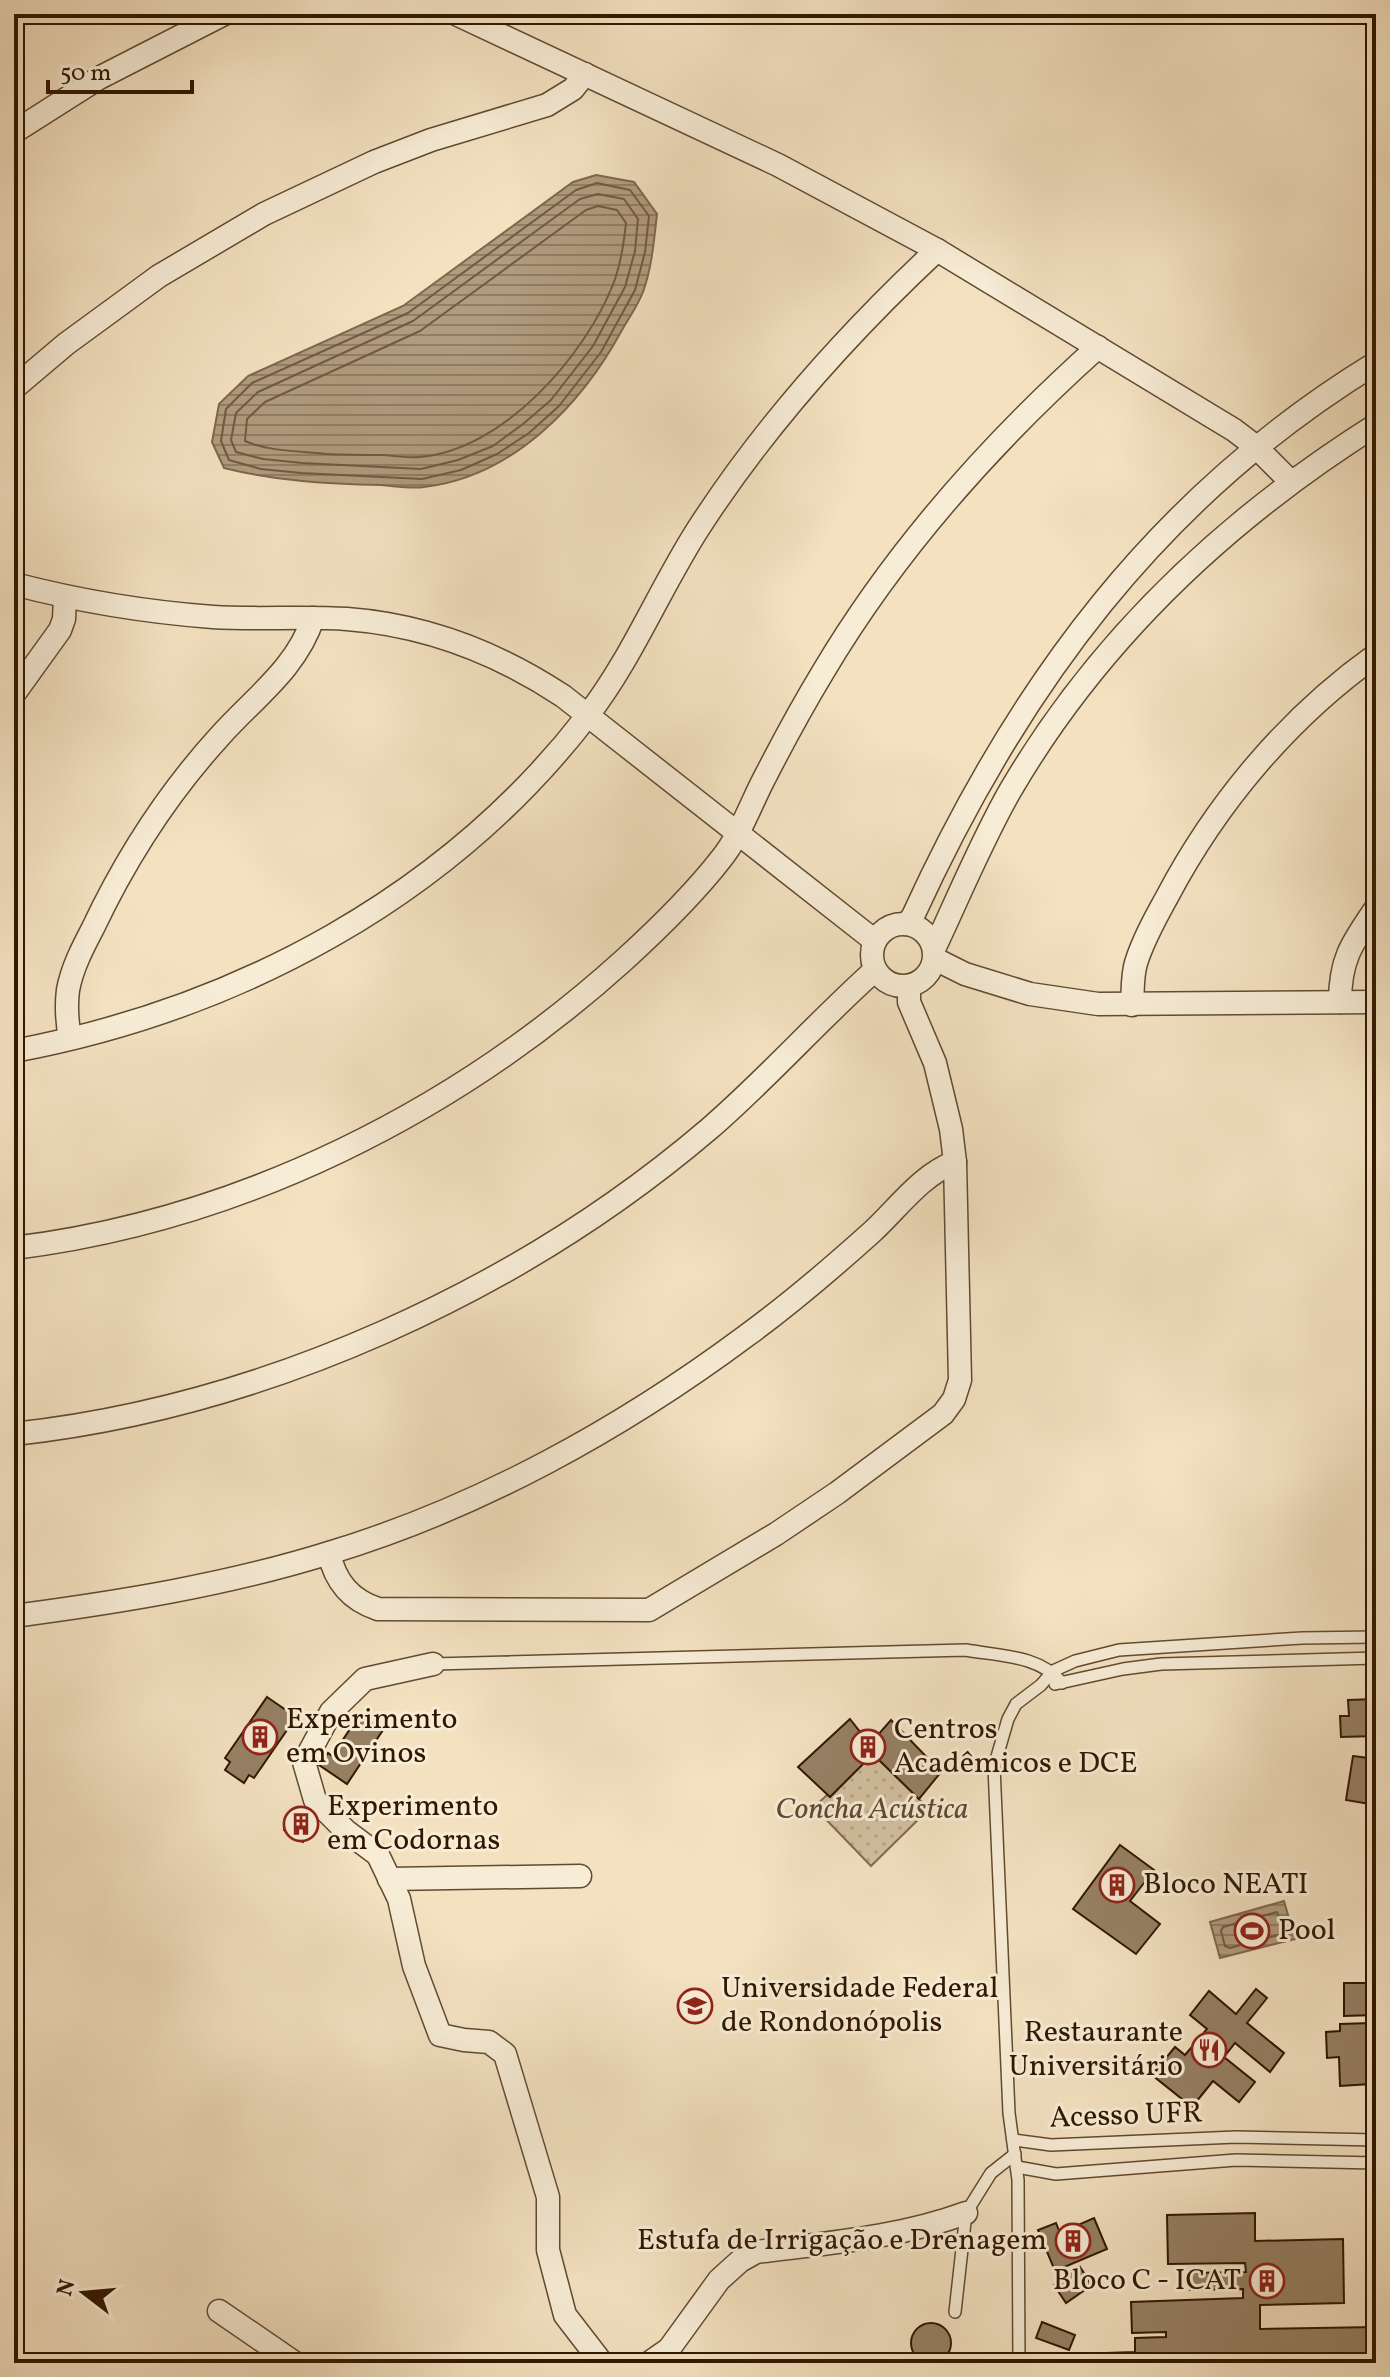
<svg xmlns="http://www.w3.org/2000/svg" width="1390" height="2377" font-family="Vollkorn,serif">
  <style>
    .park { fill: url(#park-dots); stroke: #826b50; stroke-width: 2 }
    .water { fill: url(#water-rules); stroke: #7e674c; stroke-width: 2 }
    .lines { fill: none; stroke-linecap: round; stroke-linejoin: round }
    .shore { stroke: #715a40; stroke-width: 2 }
    .building { fill: #968064; stroke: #311700; stroke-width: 2 }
    .service-casing { stroke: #624a30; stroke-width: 14 }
    .minor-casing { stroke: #624a30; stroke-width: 25 }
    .service { stroke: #f7ecd6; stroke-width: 11 }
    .minor { stroke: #f7ecd6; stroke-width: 22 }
    .labels { text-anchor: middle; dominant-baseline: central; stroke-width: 6; stroke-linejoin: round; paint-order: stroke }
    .poi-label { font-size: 30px; fill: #311700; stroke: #f7ecd6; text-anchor: start }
    .park-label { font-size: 30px; font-style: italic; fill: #614930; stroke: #f7ecd6 }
    .street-label { font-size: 30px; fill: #311700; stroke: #f7ecd6 }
  </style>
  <defs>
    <pattern id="park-dots" width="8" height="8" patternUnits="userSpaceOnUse" patternTransform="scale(2)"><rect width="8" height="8" fill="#d2bf9f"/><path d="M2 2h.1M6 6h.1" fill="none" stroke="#b5a387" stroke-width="1.8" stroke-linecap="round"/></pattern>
    <pattern id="water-rules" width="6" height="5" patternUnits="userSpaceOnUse" patternTransform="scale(2)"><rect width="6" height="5" fill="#b19c7f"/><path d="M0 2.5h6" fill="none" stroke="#917e66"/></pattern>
  </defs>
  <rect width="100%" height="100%" fill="#f3e1c0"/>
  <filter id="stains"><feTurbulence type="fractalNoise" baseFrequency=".0025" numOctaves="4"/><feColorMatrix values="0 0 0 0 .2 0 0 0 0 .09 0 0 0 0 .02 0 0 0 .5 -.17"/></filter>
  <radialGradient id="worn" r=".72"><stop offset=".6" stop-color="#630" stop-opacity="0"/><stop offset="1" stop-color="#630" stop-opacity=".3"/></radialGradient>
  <path class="park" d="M868 1759 879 1760 929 1809 871 1866 814 1807 827 1795 830 1797Z"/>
  <g class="water">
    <path d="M596 175 634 182 657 214C654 240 652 267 643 292 638 305 629 318 622 330 582 404 513 477 424 487 410 489 395 486 381 485 328 484 276 481 224 468L212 442 219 404 248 376 403 306 573 182Z"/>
    <path d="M1284 1901 1295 1939 1220 1958 1210 1922Z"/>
  </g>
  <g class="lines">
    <g class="shore">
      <path d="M597 183 630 190 649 216 645 252 635 290 601 352 559 406 529 433 497 454 461 470 422 479 301 473 261 469 229 460 221 441 226 409 252 383 408 313 576 190Z"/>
      <path d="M598 194 624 199 638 219 635 251 625 287 593 346 551 400 523 424 493 446 458 460 421 469 302 463 263 459 236 452 231 440 236 413 258 392 413 321 580 199Z"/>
      <path d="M598 206 617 210 626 223C624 242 621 263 614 282 586 355 503 451 419 457 407 458 395 456 383 455 365 455 347 455 328 454 301 451 270 452 245 441L247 419 265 402 420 331 586 210Z"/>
      <path d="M1277 1912 1284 1930 1282 1934 1230 1948 1225 1946 1221 1931 1223 1927Z"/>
    </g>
  </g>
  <g class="building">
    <path d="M267 1697 296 1717 254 1778 249 1775 244 1783 225 1770 230 1762 225 1758Z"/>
    <path d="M1376 1699V1736L1341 1737 1340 1716H1349L1348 1700Z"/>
    <path d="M360 1714 383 1730 347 1784 319 1765 328 1753 332 1756Z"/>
    <path d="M850 1719 861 1733 878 1735 891 1720 941 1772 919 1799 879 1760 868 1759 830 1797 798 1767Z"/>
    <path d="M1353 1756 1376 1759V1805L1346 1800Z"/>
    <path d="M299 1807 318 1819 303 1842 284 1830Z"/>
    <path d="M1120 1845 1154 1870 1130 1901 1160 1924 1136 1954 1073 1909Z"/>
    <path d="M1344 1983H1374L1375 2015 1344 2016Z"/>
    <path d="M1256 1989 1267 1998 1247 2023 1284 2053 1270 2072 1235 2043 1224 2057 1255 2082 1239 2102 1213 2081 1192 2107 1152 2075 1175 2047 1185 2055 1207 2029 1190 2015 1209 1991 1236 2014Z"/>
    <path d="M1370 2023V2033H1376V2057H1370L1371 2084 1340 2086 1339 2057 1327 2058 1326 2032 1340 2031V2024Z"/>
    <path d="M1255 2213V2241L1343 2239 1344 2303 1260 2305V2329L1376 2327V2363H1108L1107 2353 1135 2352V2338L1166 2337V2332L1132 2333 1131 2302 1243 2298V2289L1190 2290V2273L1246 2272 1245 2263 1168 2264 1167 2215Z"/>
    <path d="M1094 2218 1107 2249 1055 2271 1038 2230 1056 2223 1060 2233Z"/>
    <path d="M1080 2267 1092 2285 1066 2303 1054 2285Z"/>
    <path d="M1042 2322 1075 2335 1069 2350 1036 2338Z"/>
    <circle cx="931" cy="2343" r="20"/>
  </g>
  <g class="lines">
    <g class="service-casing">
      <g id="service">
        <path d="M433 1664 966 1650C999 1656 1040 1655 1062 1683"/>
        <path d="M1055 1684 1123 1669 1161 1664 1376 1658"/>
        <path d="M1014 2140 1051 2145 1236 2137 1376 2140"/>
        <path d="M1017 2167 1056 2174 1236 2160 1376 2163"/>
        <path d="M955 2312 966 2213 991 2173 1015 2154"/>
        <path d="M1019 2363 1018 2180 1009 2113 994 1767 1008 1719 1016 1704 1041 1685 1053 1671 1075 1661 1119 1650 1302 1638 1376 1637"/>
      </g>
    </g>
    <g class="minor-casing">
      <g id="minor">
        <path d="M456 14 778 165 937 250 1234 430 1255 446 1291 482"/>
        <path d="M14 132 99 78 224 14"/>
        <path d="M14 388 66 344 159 276 264 214 374 162 431 140 547 105 573 89 585 74"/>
        <path d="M14 584C79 601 146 612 213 617 257 620 302 616 347 619 426 625 498 653 563 696L875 941"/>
        <path d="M14 694 60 630 64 619 65 597"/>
        <circle cx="903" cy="955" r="31"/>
        <path d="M907 924 913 916C1018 686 1158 496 1376 363"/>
        <path d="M934 949C959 896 981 842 1010 791 1100 637 1227 519 1376 425"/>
        <path d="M935 959 965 974 1030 994 1098 1004 1376 1002"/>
        <path d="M1340 1002C1340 959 1352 943 1376 908"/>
        <path d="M1132 1005C1133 991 1132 976 1136 963 1143 940 1156 917 1167 897 1217 802 1289 717 1376 655"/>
        <path d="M70 1038C67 1022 66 1006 68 990 72 968 83 947 93 928 126 858 168 793 220 736 254 698 297 668 313 618"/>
        <path d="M14 1051C238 1009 448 897 588 715 632 658 659 590 698 529 765 425 847 334 937 250"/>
        <path d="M14 1248C241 1220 456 1112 624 960 658 929 693 895 721 859 741 834 751 803 766 775 784 740 803 705 823 672 896 549 992 442 1098 347"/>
        <path d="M14 1434C263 1407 519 1291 709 1129 767 1079 818 1021 875 970"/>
        <path d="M329 1553C335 1581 350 1600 378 1609L649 1610 776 1534 837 1493 943 1414 954 1399 960 1380 955 1162 951 1129 935 1063 909 1002V986"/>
        <path d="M14 1616C120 1602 226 1585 329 1553 478 1508 621 1429 746 1336 790 1304 832 1268 872 1232 898 1208 921 1175 955 1162"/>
        <path d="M433 1664 365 1679 331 1712 304 1762 315 1800 346 1831 378 1855 399 1899 414 1966 440 2035 464 2040 489 2042 505 2054 548 2197V2250L565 2315 602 2363"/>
        <path d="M389 1879 580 1876"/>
        <path d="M219 2311 295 2363"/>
        <path d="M649 2363 669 2349 719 2280 740 2261 756 2252C827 2243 898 2238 966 2213"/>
      </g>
    </g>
    <use href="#service" class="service"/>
    <use href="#minor" class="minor"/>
  </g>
  <defs>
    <g id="building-ring" transform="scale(1.8)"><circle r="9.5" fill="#f7ecd6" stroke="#8f2418" stroke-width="1.5"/><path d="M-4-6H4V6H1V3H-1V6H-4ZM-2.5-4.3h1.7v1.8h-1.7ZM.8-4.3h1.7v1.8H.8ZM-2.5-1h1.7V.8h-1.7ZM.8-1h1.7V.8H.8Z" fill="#8f2418"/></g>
    <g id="stadium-ring" transform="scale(1.8)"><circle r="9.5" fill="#f7ecd6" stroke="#8f2418" stroke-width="1.5"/><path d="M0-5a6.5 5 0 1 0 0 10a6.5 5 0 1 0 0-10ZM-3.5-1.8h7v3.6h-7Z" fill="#8f2418"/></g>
    <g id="university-ring" transform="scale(1.8)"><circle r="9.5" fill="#f7ecd6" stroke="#8f2418" stroke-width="1.5"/><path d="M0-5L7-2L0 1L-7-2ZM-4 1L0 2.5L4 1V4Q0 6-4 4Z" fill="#8f2418"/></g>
    <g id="restaurant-ring" transform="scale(1.8)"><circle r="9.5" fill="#f7ecd6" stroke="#8f2418" stroke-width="1.5"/><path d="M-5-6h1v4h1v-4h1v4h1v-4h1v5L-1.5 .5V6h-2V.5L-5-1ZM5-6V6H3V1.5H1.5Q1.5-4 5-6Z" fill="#8f2418"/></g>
  </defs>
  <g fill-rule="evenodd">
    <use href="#building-ring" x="260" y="1737"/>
    <use href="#building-ring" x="868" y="1747"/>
    <use href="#building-ring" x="301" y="1824"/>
    <use href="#building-ring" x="1117" y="1885"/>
    <use href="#stadium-ring" x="1252" y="1931"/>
    <use href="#university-ring" x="695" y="2006"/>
    <use href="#restaurant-ring" x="1209" y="2050"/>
    <use href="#building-ring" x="1073" y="2241"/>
    <use href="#building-ring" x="1267" y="2281"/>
  </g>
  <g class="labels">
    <g class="poi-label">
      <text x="286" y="1720">Experimento<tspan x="286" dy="34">em Ovinos</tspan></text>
      <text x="894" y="1730">Centros<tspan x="894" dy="34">Acadêmicos e DCE</tspan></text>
      <text x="327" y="1807">Experimento<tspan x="327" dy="34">em Codornas</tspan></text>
      <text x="1143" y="1885">Bloco NEATI</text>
      <text x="1278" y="1931">Pool</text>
      <text x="721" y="1989">Universidade Federal<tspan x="721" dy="34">de Rondonópolis</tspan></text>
      <text x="1183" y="2033" text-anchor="end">Restaurante<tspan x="1183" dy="34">Universitário</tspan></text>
      <text x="1047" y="2241" text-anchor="end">Estufa de Irrigação e Drenagem</text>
      <text x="1241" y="2281" text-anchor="end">Bloco C - ICAT</text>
    </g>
    <g class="park-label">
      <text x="872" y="1810">Concha Acústica</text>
    </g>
    <g class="street-label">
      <text transform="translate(1126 2116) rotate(-2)">Acesso UFR</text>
    </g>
  </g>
  <rect width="1390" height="2377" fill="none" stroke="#f3e1c0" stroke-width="48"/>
  <rect x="16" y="16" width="1358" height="2345" fill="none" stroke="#311700" stroke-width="4"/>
  <rect x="24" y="24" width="1342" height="2329" fill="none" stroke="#311700" stroke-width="2"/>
  <g transform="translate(84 2293) rotate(286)" stroke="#f7ecd6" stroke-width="6" paint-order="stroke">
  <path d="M0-6L14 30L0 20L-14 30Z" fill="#311700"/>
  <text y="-12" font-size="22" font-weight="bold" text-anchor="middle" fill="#311700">N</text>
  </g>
  <path d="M48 80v12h144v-12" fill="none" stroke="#311700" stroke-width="4"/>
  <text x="60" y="80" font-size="24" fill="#311700" stroke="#f7ecd6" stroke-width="6" paint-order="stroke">50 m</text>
  <rect width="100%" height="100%" filter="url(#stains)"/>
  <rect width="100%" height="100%" fill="url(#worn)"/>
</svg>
